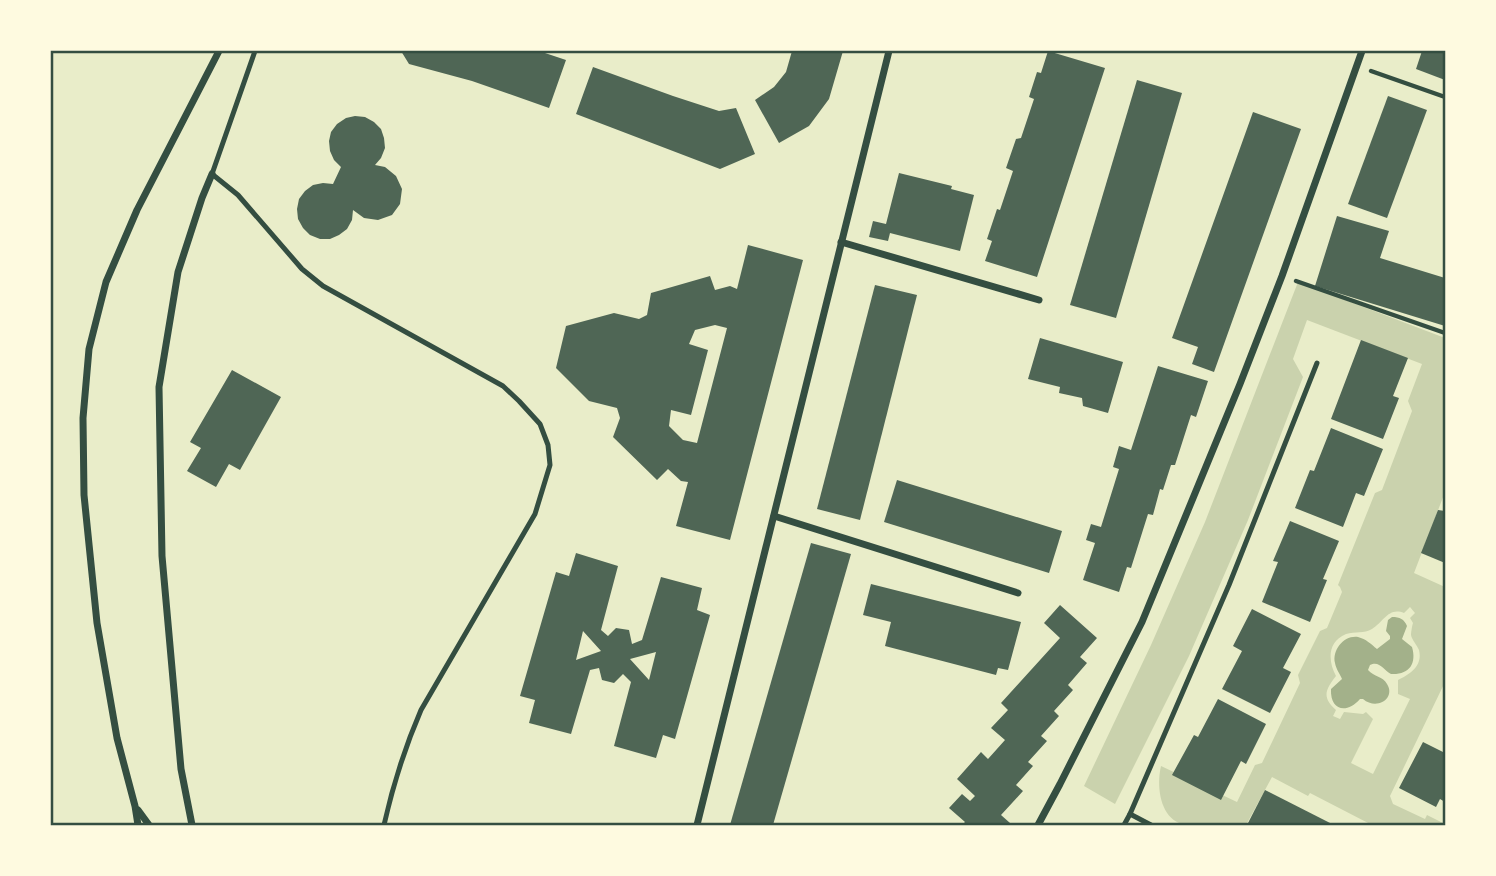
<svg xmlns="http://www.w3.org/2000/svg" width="1496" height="876" font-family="'Fira Sans',sans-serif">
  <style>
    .green { fill: #cad2ad; fill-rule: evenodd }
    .water { fill: #a3b18a }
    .building { fill: #4f6655; fill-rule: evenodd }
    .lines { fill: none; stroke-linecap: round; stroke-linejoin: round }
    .path { stroke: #344e41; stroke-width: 4.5 }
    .service { stroke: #344e41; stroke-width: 5 }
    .minor { stroke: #344e41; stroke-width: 7 }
    .neatline { fill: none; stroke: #344e41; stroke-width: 2.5 }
  </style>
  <rect width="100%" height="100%" fill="#e9edc9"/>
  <path class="green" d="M1298 282 1445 338V492L1414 573 1445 587V682L1390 796 1393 804 1425 819 1427 815 1445 824V825H1372L1310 793 1308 796 1272 777 1246 825C1232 825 1217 825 1202 825 1197 825 1191 826 1186 825 1160 821 1156 787 1161 766L1237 802 1255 765 1262 763 1300 683 1298 675 1320 631 1327 628 1342 592 1340 587 1338 585 1375 493 1382 490 1412 411 1408 401 1422 364 1307 320 1293 359 1303 377 1248 520 1189 656 1115 804 1084 786 1151 645 1205 522ZM1410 607 1415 613 1410 618 1413 623C1412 626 1411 633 1411 635 1412 640 1417 645 1419 650 1423 666 1410 674 1398 680V694L1410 699 1373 774 1351 763 1373 719 1366 712 1363 714 1344 712 1340 719 1333 716 1336 710C1321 697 1326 689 1336 676 1328 661 1327 642 1346 634 1355 631 1364 634 1372 629 1384 622 1388 607 1404 613Z"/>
  <path class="water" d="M1392 617C1400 617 1404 619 1407 626L1402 639 1412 647C1417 664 1409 675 1391 674 1384 670 1379 660 1370 665L1368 670C1374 677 1383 676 1387 684 1396 698 1377 711 1363 699H1360C1347 714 1330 711 1331 689L1342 679C1340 674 1336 669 1335 663 1332 650 1344 635 1358 637 1366 639 1371 644 1377 649L1390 639V636L1386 631 1388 620Z"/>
  <g class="building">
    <path d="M401 51H539L566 60 549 108 472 81 409 64Z"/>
    <path d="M792 51H843L829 99 809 126 779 143 755 100 774 87 786 72Z"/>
    <path d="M1048 51 1105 68 1037 277 985 261 992 241 987 239 997 209 1000 210 1013 171 1006 168 1016 139 1021 138 1034 99 1029 97 1037 72 1041 73Z"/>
    <path d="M1422 51H1445V80L1416 69Z"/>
    <path d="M593 67 673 96 719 111 736 108 755 154 720 169 576 114Z"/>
    <path d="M1137 80 1182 93 1116 318 1070 305Z"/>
    <path d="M1388 96 1427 110 1387 218 1348 204Z"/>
    <path d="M1253 112 1301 129 1214 372 1192 364 1198 347 1172 338Z"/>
    <path d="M355 116 365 117 374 122 381 129 384 138 385 148 381 158 375 165 385 167 396 176 402 189 400 204 392 215 378 220 364 218 353 210 352 220 347 229 339 235 330 239H320L310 235 303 228 298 219 297 209 299 199 305 191 313 185 323 183 333 184 341 167 334 160 330 151 329 141 331 132 337 124 346 118Z"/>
    <path d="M899 173 952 186 951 189 974 195 960 251 890 233 888 241 869 237 873 221 886 224Z"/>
    <path d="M1337 216 1389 231 1380 258 1445 278V326L1315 286Z"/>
    <path d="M748 245 803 260 730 540 676 526 688 482 681 481 668 469 657 480 613 437 620 418 617 408 589 401 556 368 566 326 614 313 639 319 647 315 651 293 710 276 715 290 730 286 737 289ZM715 325 727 328 697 443 683 440 669 426 671 410 691 415 708 350 689 344 695 330Z"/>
    <path d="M875 285 917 295 860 520 817 509Z"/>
    <path d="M1040 338 1123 362 1108 413 1083 406 1082 398 1059 393 1060 387 1028 379Z"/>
    <path d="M1361 340 1408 358 1393 396 1399 398 1383 439 1331 419Z"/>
    <path d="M1158 366 1208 381 1196 417 1191 415 1175 465H1171L1163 490 1160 489 1153 515 1148 514 1131 568 1127 567 1119 592 1083 580 1095 543 1086 540 1091 524 1101 527 1119 469 1113 467 1119 446 1131 450Z"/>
    <path d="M232 370 281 397 240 470 229 464 216 487 187 471 201 448 190 442Z"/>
    <path d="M1331 428 1383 449 1364 496 1356 493 1343 527 1295 508 1310 470 1314 471Z"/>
    <path d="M897 480 1062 531 1049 573 884 522Z"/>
    <path d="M1438 510 1445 511V563L1421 553Z"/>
    <path d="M1290 521 1339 541 1323 579 1327 580 1310 622 1262 602 1278 562 1273 561Z"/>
    <path d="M811 543 851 554 773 825H730Z"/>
    <path d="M576 553 618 566 601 630 608 636 616 628 629 630 632 644 642 640 661 577 702 588 697 610 710 615 675 739 663 735 656 758 614 746 631 682 623 674 614 683 602 680 599 668 590 670 571 734 529 723 535 700 520 696 556 572 569 576ZM583 631 601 651 576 660ZM656 652 649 680 630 659Z"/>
    <path d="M871 584 1021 622 1008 670 998 668 996 675 885 646 891 622 863 615Z"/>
    <path d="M1060 605 1097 638 1080 657 1087 663 1068 685 1073 690 1054 711 1059 716 1041 736 1047 741 1028 762 1033 766 1016 785 1023 791 1001 815 1010 823 1007 825H962L965 822 949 808 962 794 970 801 975 796 957 779 981 752 988 759 1005 740 991 728 1008 710 1001 703 1060 638 1044 623Z"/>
    <path d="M1252 609 1301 634 1283 668 1291 672 1270 713 1222 689 1242 651 1233 646Z"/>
    <path d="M1218 699 1266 724 1246 764 1241 761 1221 800 1172 775 1194 735 1198 737Z"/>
    <path d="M1423 742 1445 753V802L1440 799 1436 807 1399 788Z"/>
    <path d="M1265 790 1334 825H1247Z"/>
  </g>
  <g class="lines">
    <g class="path">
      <path d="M1371 71 1445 97"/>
      <path d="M1296 281 1445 333"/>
    </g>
    <g class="service">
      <path d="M255 51 212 174 238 195 302 269 323 286 503 386 519 401 540 424 548 445 550 465 535 514 421 710C405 747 393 785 384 825"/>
      <path d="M1130 814 1151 825"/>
      <path d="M1124 825 1130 814 1229 585 1317 363"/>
    </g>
    <g class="minor">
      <path d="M841 242 1039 300"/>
      <path d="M774 516 1018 593"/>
      <path d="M138 810 149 825"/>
      <path d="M138 825 135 806 117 738 97 623 84 495 83 418 89 349 106 282 137 210 219 51"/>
      <path d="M192 825 181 769 162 556 159 387 178 272 202 198 212 174"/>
      <path d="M697 825 889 51"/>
      <path d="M1038 825 1060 784 1142 622 1240 384 1282 276 1362 51"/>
    </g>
  </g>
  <rect width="1496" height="876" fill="none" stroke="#fefae0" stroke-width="105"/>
  <rect x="52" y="52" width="1392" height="772" class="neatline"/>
</svg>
